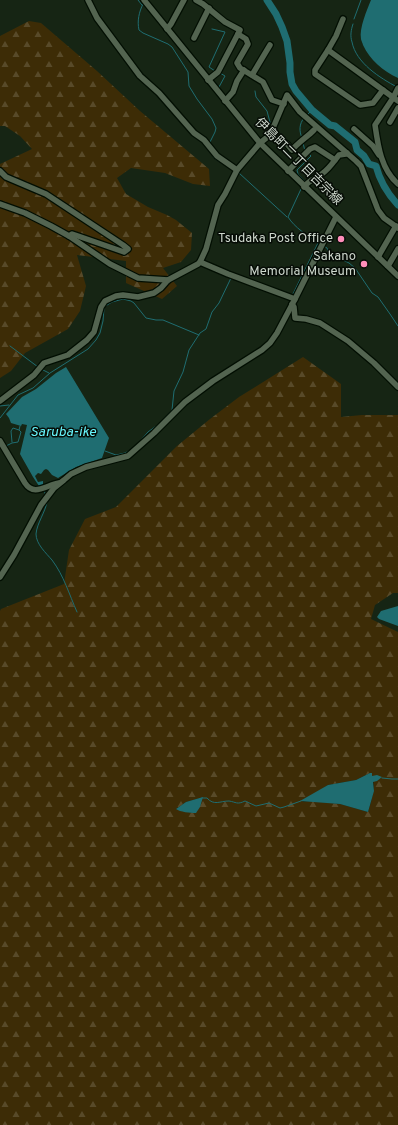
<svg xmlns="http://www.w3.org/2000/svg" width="398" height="1125" font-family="Overpass,'Noto Sans JP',sans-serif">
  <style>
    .forest { fill: url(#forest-firs); fill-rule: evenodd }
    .water { fill: #1f6d71 }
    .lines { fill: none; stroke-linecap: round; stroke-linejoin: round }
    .stream { stroke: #1f6d71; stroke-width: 1 }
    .river { stroke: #1f6d71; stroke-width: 7 }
    .minor-casing { stroke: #020e02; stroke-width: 8 }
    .minor { stroke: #536450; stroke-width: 5.5 }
    .poi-dot { fill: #ff8eba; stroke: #060c06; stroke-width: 1.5 }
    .labels { text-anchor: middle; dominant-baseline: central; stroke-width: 3; stroke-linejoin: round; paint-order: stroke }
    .street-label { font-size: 13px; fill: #cdd7cc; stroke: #060c06 }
    .poi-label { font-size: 13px; fill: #cdd7cc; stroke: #060c06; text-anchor: end }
    .water-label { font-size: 14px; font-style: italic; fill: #67f5fc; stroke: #060c06 }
  </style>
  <defs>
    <pattern id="forest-firs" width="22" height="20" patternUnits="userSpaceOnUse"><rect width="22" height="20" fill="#3d2c06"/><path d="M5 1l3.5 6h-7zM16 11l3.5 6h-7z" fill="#584a29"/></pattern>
  </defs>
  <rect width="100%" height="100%" fill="#162514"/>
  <g class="forest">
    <path d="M29 21 41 23 97 71 140 111 209 169 210 186 193 184 165 173 131 168 117 178 126 194 148 207 167 215 176 220 192 233 191 250 181 262 163 268 177 286 162 299 126 283V261L77 255 86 286 80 311 68 329 25 353 11 371 0 378V164L32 149 20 136 5 126H0V36Z"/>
    <path d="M303 357 341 384V417L362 415H398V593H393L375 605 371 619 398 632V1125H0V611L1 609 64 584 69 550 85 519 116 507 177 446 210 419 239 397ZM370 773C378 782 371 802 368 812L340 804 311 801 302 802 328 785 356 780ZM203 797 194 813 176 809 186 802Z"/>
  </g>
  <g class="water">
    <path d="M371 0H398V78C383 71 370 60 363 45 363 44 361 40 361 39 359 28 367 10 371 0Z"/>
    <path d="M66 367 109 438 102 458 76 467 58 478 52 475 48 470 46 469 44 470 41 474 38 473 35 476 38 482 43 481V485L39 486 33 477 20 454 27 425 22 424 21 426 11 423 9 418 6 414 22 397 36 389 56 373Z"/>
    <path d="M398 606V626L379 619 377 617 381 611Z"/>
    <path d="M370 773H372V776L377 775 382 777 377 781 373 782 374 791 368 812 340 804 300 801 328 785 356 780Z"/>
    <path d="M203 797 200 807 196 813C190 813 180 812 176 809L186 802Z"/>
  </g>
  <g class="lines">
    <g class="stream">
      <path d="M138 0 142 5"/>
      <path d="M143 4C139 12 137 21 139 30L143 33 168 44 172 47 188 72 189 86 197 99 212 119 216 128 215 132 210 142"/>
      <path d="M354 19 361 0"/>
      <path d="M353 24C351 30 350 36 352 42 356 63 380 78 397 87"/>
      <path d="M212 29 225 32 209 67 215 71"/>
      <path d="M220 73 225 76 219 87 220 89"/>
      <path d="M255 91 256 97 267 111 271 126"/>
      <path d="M308 114 312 110"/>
      <path d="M302 138C299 131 299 124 304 118"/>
      <path d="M303 143 305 151"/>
      <path d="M212 154 214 158 228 167"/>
      <path d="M240 170 239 173 287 217"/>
      <path d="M305 181 298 174 297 170 311 156 309 154"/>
      <path d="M324 246 327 248 329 253 349 263 355 268 372 293 378 297 390 314 398 326"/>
      <path d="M292 296 318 243C307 235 295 228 288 217L301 189"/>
      <path d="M10 346 38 367"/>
      <path d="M41 369 49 373"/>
      <path d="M0 406 9 405"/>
      <path d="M0 418 18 395 33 388 50 373 88 349 96 340 100 333 103 321 104 308 107 305 112 302 123 299 131 301 134 303 146 318 156 320H163L199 335"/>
      <path d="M12 442 11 431 13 428 19 430"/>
      <path d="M6 446 12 443 18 442 21 432 19 430 20 426"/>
      <path d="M105 451 116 455 125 453 131 450 141 440 148 432 159 424 172 410 174 391 183 372 189 350 200 333 206 329 212 312 219 303 231 278"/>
      <path d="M44 490 46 496"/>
      <path d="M47 502C45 513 37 523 36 534 36 544 46 553 52 560 64 576 69 594 77 612"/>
      <path d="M382 778 392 779H398"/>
      <path d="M202 798H207C214 806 220 801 229 801 236 802 237 805 245 801L256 806 269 803 280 808 284 807 301 801"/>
    </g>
    <path class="river" d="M267 0 276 14 282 27 287 41 290 63V72L292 84 296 91 312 110 330 125 335 126 355 142 357 150 364 156 369 164 376 166C380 182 387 193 398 205"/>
    <g class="minor-casing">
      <g id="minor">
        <path d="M88 0 97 18 140 76 159 93 194 133 204 140 217 156 237 170"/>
        <path d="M144 0 260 143 398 276"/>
        <path d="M196 0 203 4 225 22 240 30 218 72 208 80"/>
        <path d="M343 19 336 36 328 50 398 101"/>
        <path d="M167 29 171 24 184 0"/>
        <path d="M238 34 246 39 248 44 237 63 240 68 263 82 272 100 284 104"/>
        <path d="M194 38 209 8"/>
        <path d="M328 50 315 70V74L360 105 373 103 383 90"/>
        <path d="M252 75 270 45"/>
        <path d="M398 88 393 98 375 125C378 146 381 169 398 184"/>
        <path d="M225 101 233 92 237 81 244 70"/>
        <path d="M390 122 398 108"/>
        <path d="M354 129 373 146 379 155"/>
        <path d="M270 135 287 144 292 150C299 142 307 137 314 130"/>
        <path d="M0 171 6 177 46 194 123 245 128 249 124 252 78 236 72 234 69 236"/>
        <path d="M288 171 310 149 315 147 335 160"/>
        <path d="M304 187C310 179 316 179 323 173 330 168 334 161 339 155L346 154 347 153"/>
        <path d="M0 204 25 213 51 226 69 236 110 264 138 278 168 280"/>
        <path d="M378 257 396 226"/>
        <path d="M200 262 228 274 295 299"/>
        <path d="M388 266 398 249"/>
        <path d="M292 304 294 307 295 318 306 319 320 323 348 341 374 363 398 387"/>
        <path d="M0 401 34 375 44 363 68 355 87 340 94 332 101 307 105 301 116 296 123 295 138 297 154 293 161 288 168 280 198 264 200 262 206 249 218 205 225 194 237 170 260 143 270 135 287 95 300 112 356 161 361 166 378 210 384 218 398 228"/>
        <path d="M0 441 25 483C34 497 46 485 59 483"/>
        <path d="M0 577 14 555 41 505 54 488 64 480 71 474 86 467 128 456 154 433 185 402 213 381 262 350 270 343 277 333 295 299 336 217"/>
      </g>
    </g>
    <use href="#minor" class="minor"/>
  </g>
  <g class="poi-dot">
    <circle cx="341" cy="239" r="4"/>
    <circle cx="364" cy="264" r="4"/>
  </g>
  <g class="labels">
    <g class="street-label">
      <text transform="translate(298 162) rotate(45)">伊島町二丁目吉宗線</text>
    </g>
    <g class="poi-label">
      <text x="333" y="239">Tsudaka Post Office</text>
      <text x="356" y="257">Sakano<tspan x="356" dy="15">Memorial Museum</tspan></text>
    </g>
    <g class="water-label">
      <text x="63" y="432">Saruba-ike</text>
    </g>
  </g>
</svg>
